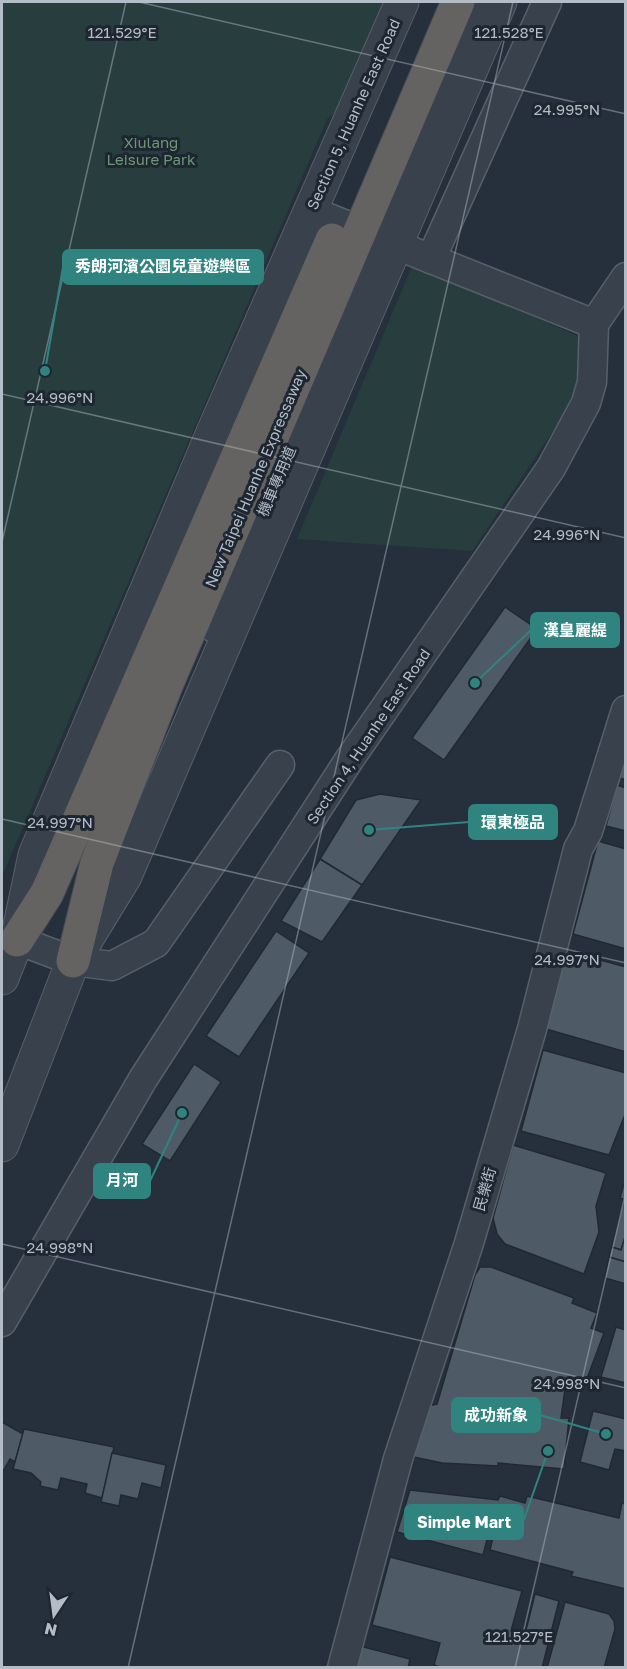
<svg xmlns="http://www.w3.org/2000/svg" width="627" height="1669" font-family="'Golos Text','Noto Sans TC',sans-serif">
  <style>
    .green { fill: #283e3e }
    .building { fill: #4e5b67; stroke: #202933; stroke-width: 1.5 }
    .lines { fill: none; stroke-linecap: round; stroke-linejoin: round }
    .minor-casing { stroke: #57606a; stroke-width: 31 }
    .tertiary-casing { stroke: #57606a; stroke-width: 35 }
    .trunk-casing { stroke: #444d57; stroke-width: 35 }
    .minor { stroke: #39424c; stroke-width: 28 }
    .tertiary { stroke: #39424c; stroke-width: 33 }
    .trunk { stroke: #646361; stroke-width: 33 }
    .ticks { fill: none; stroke: #b4bdc7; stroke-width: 1.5; stroke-opacity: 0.45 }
    .labels { text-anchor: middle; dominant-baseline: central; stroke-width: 6; stroke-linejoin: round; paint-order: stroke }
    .street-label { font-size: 15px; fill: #b4bdc7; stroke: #1e2731 }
    .park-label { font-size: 15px; fill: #6d9773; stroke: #1e2731 }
    .ticks-label { font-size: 15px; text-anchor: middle; fill: #b4bdc7; stroke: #1e2731; stroke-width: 6; stroke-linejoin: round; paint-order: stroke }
    .leader { fill: none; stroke: #308480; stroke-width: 2 }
    .callout-dot { fill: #308480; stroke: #1e2731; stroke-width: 2 }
    .callout { fill: #308480; stroke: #308480; stroke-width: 2 }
    .callout-label { font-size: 16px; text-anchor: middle; font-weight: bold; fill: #fff }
  </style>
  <rect width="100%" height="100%" fill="#25303c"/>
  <g class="green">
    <path d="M2 2H387L340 109 327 119 2 876Z"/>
    <path d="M413 264 582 338 580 381 574 400 472 551 297 539Z"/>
  </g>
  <g class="building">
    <path d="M505 607 537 629 444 760 412 738Z"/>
    <path d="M626 756V780L620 778Z"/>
    <path d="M617 785 626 788V831L606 826Z"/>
    <path d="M380 794 421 800 362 885 320 859 356 800Z"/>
    <path d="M598 841 626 849V949L573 934Z"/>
    <path d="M320 859 362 885 322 942 281 921Z"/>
    <path d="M276 931 309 953 239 1057 206 1036Z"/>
    <path d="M567 951 626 967V1052L546 1029Z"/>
    <path d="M543 1050 626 1073V1112L609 1155 521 1131Z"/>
    <path d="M194 1064 221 1082 170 1161 142 1144Z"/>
    <path d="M513 1145 606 1173 596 1206 599 1232 584 1274 505 1244 497 1234 493 1218Z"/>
    <path d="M625 1180H626V1200L620 1198Z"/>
    <path d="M624 1199 626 1234 621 1250 612 1247Z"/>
    <path d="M626 1234V1262L609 1257 612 1247 621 1250Z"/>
    <path d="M609 1257 626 1262V1284L605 1278Z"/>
    <path d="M480 1267H491L574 1298 572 1303 597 1313 591 1328 604 1333 585 1384 566 1382 561 1418H569L564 1469 498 1463V1466L442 1463 409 1456 423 1407 437 1404 475 1275Z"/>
    <path d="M616 1327 626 1330V1383L601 1377Z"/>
    <path d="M593 1411 626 1419V1451L615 1449 609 1470 580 1462Z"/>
    <path d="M2 1422 23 1434 15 1462 10 1459 2 1473Z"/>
    <path d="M24 1429 114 1447 102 1498 85 1493 87 1484 61 1478 58 1490 40 1486 41 1482 31 1473 13 1469Z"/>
    <path d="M112 1453 166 1465 161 1488 142 1483 138 1499 121 1495 119 1506 101 1502Z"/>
    <path d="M410 1490 498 1500 500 1496 525 1503 527 1496 619 1518 622 1503 626 1504V1589L571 1576 573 1572 490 1550 493 1537 488 1536 483 1555 397 1532Z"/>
    <path d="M390 1557 522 1591 511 1631 525 1634 535 1594 559 1601 542 1668H443L434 1665 440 1643 372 1625Z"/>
    <path d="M565 1602 609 1614 614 1621 615 1629 604 1668H547Z"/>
    <path d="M360 1646 410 1659 408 1668H354Z"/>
  </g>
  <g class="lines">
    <g class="minor-casing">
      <g id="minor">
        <path d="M311 211 594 324"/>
        <path d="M431 259 547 2"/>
        <path d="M594 324 626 277"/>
        <path d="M214 628 479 2"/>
        <path d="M25 919 17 940 73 961 112 966 156 943 280 765"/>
        <path d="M2 1322 143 1079 349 760 551 468 586 403 592 382 594 324"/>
        <path d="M342 1668 398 1459 469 1243 532 1029 578 849 588 831 626 710"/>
      </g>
    </g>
    <g class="tertiary-casing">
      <g id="tertiary">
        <path d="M2 978 17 940 35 855 214 430 402 2"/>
        <path d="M2 1145 73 961 125 876 500 2"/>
      </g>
    </g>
    <g class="trunk-casing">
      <g id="trunk">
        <path d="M17 940 47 893 332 240"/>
        <path d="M73 961 97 863 167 683 458 2"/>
      </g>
    </g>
    <use href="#minor" class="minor"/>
    <use href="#tertiary" class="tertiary"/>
    <use href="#trunk" class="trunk"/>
  </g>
  <path class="ticks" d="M139 2 626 114M2 394 626 538M2 542 126 2M2 819 626 963M2 1244 626 1388M128 1668 513 2M515 1668 626 1191"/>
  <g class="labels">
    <g class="street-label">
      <text transform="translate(353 114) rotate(-66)">Section 5, Huanhe East Road</text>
      <text transform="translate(255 478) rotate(-67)">New Taipei Huanhe Expressaway</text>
      <text transform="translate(276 481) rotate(-67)">機車專用道</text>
      <text transform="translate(368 736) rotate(-56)">Section 4, Huanhe East Road</text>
      <text transform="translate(484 1189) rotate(-74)">民樂街</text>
    </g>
    <g class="park-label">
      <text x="151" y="142">Xiulang<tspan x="151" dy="17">Leisure Park</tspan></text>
    </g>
  </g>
  <g class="ticks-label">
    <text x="122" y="38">121.529°E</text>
    <text x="509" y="38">121.528°E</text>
    <text x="567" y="115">24.995°N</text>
    <text x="60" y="403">24.996°N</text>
    <text x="567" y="540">24.996°N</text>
    <text x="60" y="828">24.997°N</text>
    <text x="567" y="965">24.997°N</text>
    <text x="60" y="1253">24.998°N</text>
    <text x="567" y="1389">24.998°N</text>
    <text x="519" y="1642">121.527°E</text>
  </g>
  <path class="leader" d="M45 371L63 267M475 683L531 630M369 830L469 822M182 1113L150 1181M606 1434L540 1415M548 1451L523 1522"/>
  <g class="callout-dot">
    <circle cx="45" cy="371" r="6"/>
    <circle cx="475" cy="683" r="6"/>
    <circle cx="369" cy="830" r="6"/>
    <circle cx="182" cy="1113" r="6"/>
    <circle cx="606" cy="1434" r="6"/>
    <circle cx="548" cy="1451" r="6"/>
  </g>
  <g class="callout">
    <rect x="63" y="250" width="200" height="34" rx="6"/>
    <rect x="531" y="613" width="88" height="34" rx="6"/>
    <rect x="469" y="805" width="88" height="34" rx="6"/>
    <rect x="94" y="1164" width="56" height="34" rx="6"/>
    <rect x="452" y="1398" width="88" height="34" rx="6"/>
    <rect x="405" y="1505" width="118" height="34" rx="6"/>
  </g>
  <g class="callout-label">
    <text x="163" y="272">秀朗河濱公園兒童遊樂區</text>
    <text x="575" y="636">漢皇麗緹</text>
    <text x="513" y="828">環東極品</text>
    <text x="122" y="1186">月河</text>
    <text x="496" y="1421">成功新象</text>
    <text x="464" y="1528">Simple Mart</text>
  </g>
  <rect width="627" height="1669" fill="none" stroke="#b4bdc7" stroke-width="6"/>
  <g transform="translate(54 1615) rotate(193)" stroke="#1e2731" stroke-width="4.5" paint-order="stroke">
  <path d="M0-4.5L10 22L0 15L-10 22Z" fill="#b4bdc7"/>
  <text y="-9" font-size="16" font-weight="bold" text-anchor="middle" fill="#b4bdc7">N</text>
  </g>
</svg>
